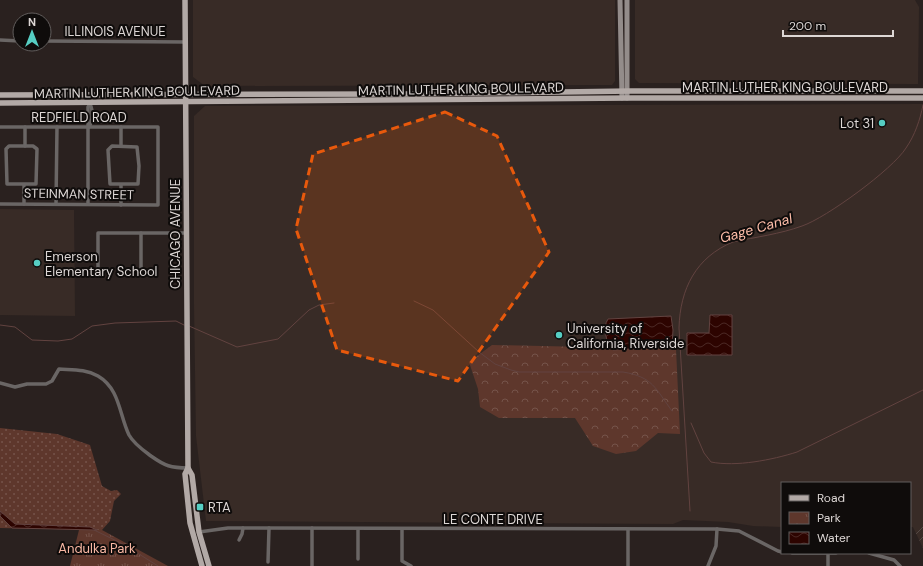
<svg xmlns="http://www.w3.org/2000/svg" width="923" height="566" font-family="'DM Sans',sans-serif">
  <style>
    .built { fill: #382b26 }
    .industrial { fill: url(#industrial-furrows) }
    .grass { fill: url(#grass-dots) }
    .forest { fill: url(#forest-crowns) }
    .park { fill: url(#park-tufts) }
    .water { fill: url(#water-waves); stroke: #624340 }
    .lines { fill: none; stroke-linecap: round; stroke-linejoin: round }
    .stream { stroke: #624340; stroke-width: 1 }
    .street { stroke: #6a6665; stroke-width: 3.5 }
    .secondary { stroke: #938c8a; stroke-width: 5 }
    .primary { stroke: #b2a9a6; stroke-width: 5.5 }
    .marked { fill: #e8590c; fill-opacity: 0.2; stroke: #e8590c; stroke-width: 3; stroke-dasharray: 8 5; stroke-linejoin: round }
    .poi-dot { fill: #56cec3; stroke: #0f0c0b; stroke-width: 1.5 }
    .labels { text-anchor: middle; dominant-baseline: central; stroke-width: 4; stroke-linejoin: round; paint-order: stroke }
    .street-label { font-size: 13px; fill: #ddd7d5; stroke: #0f0c0b }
    .poi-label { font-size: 13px; fill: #ddd7d5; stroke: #0f0c0b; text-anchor: start }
    .park-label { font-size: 13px; fill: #f8b7a3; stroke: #0f0c0b }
    .water-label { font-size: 14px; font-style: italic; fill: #febda9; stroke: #0f0c0b }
  </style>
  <defs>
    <pattern id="industrial-furrows" width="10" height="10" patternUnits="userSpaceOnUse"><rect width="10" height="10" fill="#382b26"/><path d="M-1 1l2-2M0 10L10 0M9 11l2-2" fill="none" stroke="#544945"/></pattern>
    <pattern id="grass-dots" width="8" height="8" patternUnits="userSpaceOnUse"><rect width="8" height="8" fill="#5e372c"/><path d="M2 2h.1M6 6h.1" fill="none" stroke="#75534a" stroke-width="1.8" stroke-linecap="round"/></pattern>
    <pattern id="forest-crowns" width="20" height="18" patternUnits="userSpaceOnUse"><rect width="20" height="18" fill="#5e372c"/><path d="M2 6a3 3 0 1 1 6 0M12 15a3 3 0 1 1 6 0" fill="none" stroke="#75534a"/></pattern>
    <pattern id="park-tufts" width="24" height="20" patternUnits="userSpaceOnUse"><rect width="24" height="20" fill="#5e372c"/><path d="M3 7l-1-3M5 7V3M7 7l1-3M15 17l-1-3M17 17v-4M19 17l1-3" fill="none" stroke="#75534a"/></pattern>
    <pattern id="water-waves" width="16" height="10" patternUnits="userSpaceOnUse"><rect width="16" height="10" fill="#2d0400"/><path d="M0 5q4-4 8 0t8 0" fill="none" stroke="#4b2824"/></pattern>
  </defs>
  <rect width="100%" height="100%" fill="#2a211f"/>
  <g class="built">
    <path d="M193 0H615V81L612 85 205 86 193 77Z"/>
    <path d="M635 0H915L919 7 918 84 639 83 635 79Z"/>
    <path d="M923 104V527H910V483H782V527L753 526 728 522 683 520 673 524 206 521 196 436 194 304V116L205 106Z"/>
    <path d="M0 209 74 210 75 316 0 315Z"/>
  </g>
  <path class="industrial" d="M913 527H923V548Z"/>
  <path class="grass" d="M0 428 57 434 90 445 102 486 111 491 117 490 121 494 114 501 110 521 102 530 0 528Z"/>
  <path class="forest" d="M492 345 676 349 680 434 658 433 636 451 616 454 593 446 575 418H499L480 407 478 389 469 362Z"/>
  <path class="park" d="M79 530H102L168 566H70Z"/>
  <g class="water">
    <path d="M710 315H732V355H687V333H709Z"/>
    <path d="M671 316 673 330 672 346 613 350C606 342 602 328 608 319Z"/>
    <path d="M0 511 15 524 90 527 97 530 12 528 0 516Z"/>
  </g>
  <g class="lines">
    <g class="stream">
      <path d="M414 301 433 310 479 352 495 364 511 370 519 372H623C653 377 655 388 672 411"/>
      <path d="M0 325 15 327 32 340 58 341 72 339 92 326 115 323 176 321 184 325"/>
      <path d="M189 326 237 347 278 339 309 310 319 305 334 303"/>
      <path d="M691 423 704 453 711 462C736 467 772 460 797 452L923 390"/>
      <path d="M690 511 679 328C680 289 696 257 733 242 756 237 780 234 802 226 826 218 893 169 906 148 915 135 920 120 923 105"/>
      <path d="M94 530 123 544 158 566"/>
    </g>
    <g class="street">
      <path d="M0 40 20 41"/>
      <path d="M44 41 186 42"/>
      <path d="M0 127H158V205L0 204"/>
      <path d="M89 127C93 121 93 110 90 104"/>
      <path d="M121 127V146"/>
      <path d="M9 146H33L37 149 36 184H7L6 149Z"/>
      <path d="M25 146V127"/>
      <path d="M112 146 137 147 139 166 138 184H110L108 150Z"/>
      <path d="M121 185V205"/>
      <path d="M24 204V185"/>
      <path d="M56 204 57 127"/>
      <path d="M88 204V107L90 104"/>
      <path d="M98 268V233H187"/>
      <path d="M141 268V233"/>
      <path d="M0 383 15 387 27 384H46L52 381 59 369C72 370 86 369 98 376 120 389 119 414 129 435 134 444 143 450 151 456 165 466 171 468 188 468"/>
      <path d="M358 529V559"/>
      <path d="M402 529V561L411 566"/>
      <path d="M628 529V566"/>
      <path d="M199 532 228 528 717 529 739 531 778 551 782 552"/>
      <path d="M239 540 242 534 243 528"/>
      <path d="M792 553H836"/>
      <path d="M828 553V566"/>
      <path d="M869 553 894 560 900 566"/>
      <path d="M268 562 269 528"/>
      <path d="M312 566V528"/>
      <path d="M708 566 716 546 717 529"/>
    </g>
    <g class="secondary">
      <path d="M620 0 622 98"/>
      <path d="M627 0V98"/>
    </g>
    <g class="primary">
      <path d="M185 0 188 468 185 474 190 523 202 566"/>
      <path d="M0 95 405 94 631 91H923"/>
      <path d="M0 103 632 98H923"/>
      <path d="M188 468 192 475 199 532 209 566"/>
    </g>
  </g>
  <path class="marked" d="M445 112 497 136 549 252 458 381 337 350 296 229 313 154Z"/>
  <g class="poi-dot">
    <circle cx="882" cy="123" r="4"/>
    <circle cx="37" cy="263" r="4"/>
    <circle cx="559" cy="335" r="4"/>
    <rect x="196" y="503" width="8" height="8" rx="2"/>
  </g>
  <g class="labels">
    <g class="street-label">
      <text x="115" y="31">ILLINOIS AVENUE</text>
      <text x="785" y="87">MARTIN LUTHER KING BOULEVARD</text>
      <text transform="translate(461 89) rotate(-1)">MARTIN LUTHER KING BOULEVARD</text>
      <text transform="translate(137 92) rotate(-1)">MARTIN LUTHER KING BOULEVARD</text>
      <text x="79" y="117">REDFIELD ROAD</text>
      <text transform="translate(79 194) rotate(1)">STEINMAN STREET</text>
      <text transform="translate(175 234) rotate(-90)">CHICAGO AVENUE</text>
      <text x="493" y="519">LE CONTE DRIVE</text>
    </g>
    <g class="poi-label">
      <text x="874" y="123" text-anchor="end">Lot 31</text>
      <text x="45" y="256">Emerson<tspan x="45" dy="15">Elementary School</tspan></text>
      <text x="567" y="328">University of<tspan x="567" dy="15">California, Riverside</tspan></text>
      <text x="208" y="507">RTA</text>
    </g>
    <g class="park-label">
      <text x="97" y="548">Andulka Park</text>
    </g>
    <g class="water-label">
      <text transform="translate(756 228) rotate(-16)">Gage Canal</text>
    </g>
  </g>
  <rect x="781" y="482" width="130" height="72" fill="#0f0c0b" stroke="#615d5c"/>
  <rect x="789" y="495" width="20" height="6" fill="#b2a9a6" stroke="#615d5c"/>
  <text x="817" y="502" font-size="12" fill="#ddd7d5">Road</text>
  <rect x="789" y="512" width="20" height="12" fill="url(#park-tufts)" stroke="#615d5c"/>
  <text x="817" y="522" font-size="12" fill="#ddd7d5">Park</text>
  <rect x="789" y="532" width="20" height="12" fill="url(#water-waves)" stroke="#615d5c"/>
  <text x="817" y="542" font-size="12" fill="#ddd7d5">Water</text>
  <g transform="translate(32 32)"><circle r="19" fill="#0f0c0b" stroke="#615d5c"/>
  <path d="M0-3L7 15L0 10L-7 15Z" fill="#56cec3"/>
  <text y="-6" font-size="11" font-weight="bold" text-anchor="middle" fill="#ddd7d5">N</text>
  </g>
  <path d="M783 30v6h110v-6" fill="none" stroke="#ddd7d5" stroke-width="2"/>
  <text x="789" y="30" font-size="12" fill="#ddd7d5" stroke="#0f0c0b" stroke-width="3" paint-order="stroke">200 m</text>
</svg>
